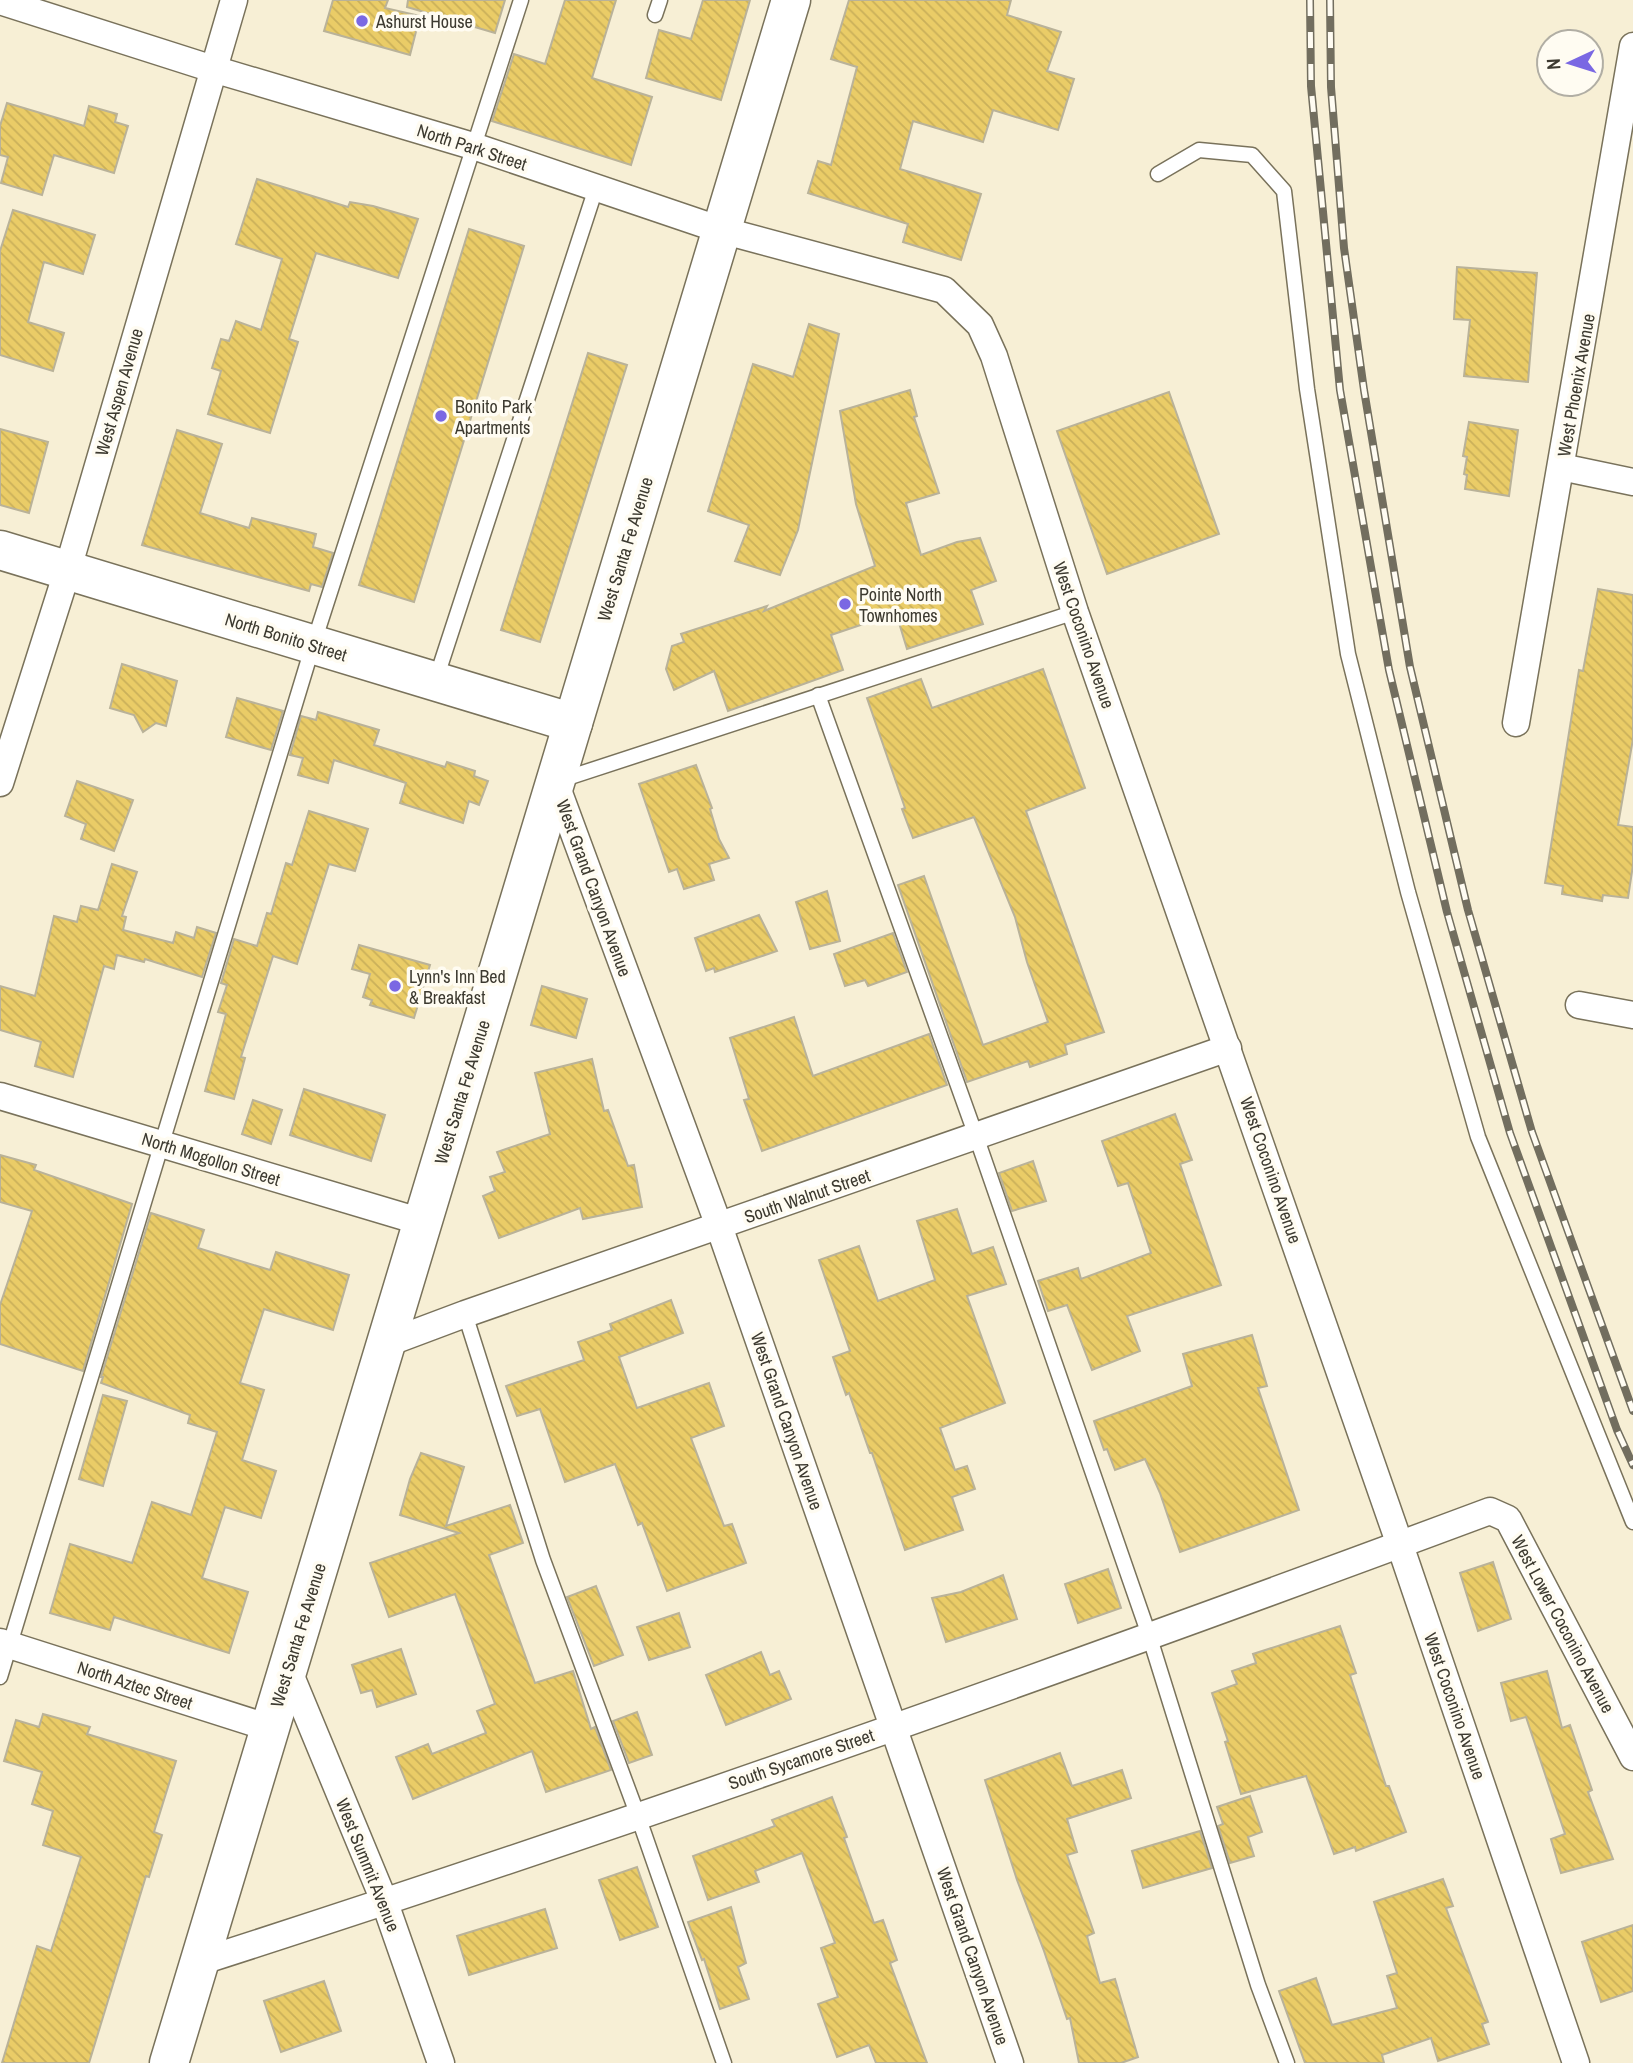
<svg xmlns="http://www.w3.org/2000/svg" width="1633" height="2063" font-family="'Archivo Narrow',sans-serif">
  <style>
    .building { fill: url(#building-back-hatch); stroke: #b9b299; stroke-width: 2 }
    .lines { fill: none; stroke-linecap: round; stroke-linejoin: round }
    .lane-casing { stroke: #79725b; stroke-width: 17 }
    .street-casing { stroke: #79725b; stroke-width: 29 }
    .secondary-casing { stroke: #79725b; stroke-width: 41 }
    .lane { stroke: #fff; stroke-width: 14 }
    .street { stroke: #fff; stroke-width: 26 }
    .secondary { stroke: #fff; stroke-width: 38 }
    .rail-casing { stroke: #726e5f; stroke-width: 8 }
    .rail { stroke: #fffcf2; stroke-width: 5; stroke-dasharray: 16; stroke-linecap: butt }
    .poi-dot { fill: #7a68e3; stroke: #fffcf2; stroke-width: 2.5 }
    .labels { text-anchor: middle; dominant-baseline: central; stroke-width: 7; stroke-linejoin: round; paint-order: stroke }
    .poi-label { font-size: 18px; fill: #3d3a30; stroke: #fffcf2; text-anchor: start }
    .street-label { font-size: 18px; fill: #3d3a30; stroke: #fffcf2 }
  </style>
  <defs>
    <pattern id="building-back-hatch" width="6" height="6" patternUnits="userSpaceOnUse" patternTransform="scale(1.75)"><rect width="6" height="6" fill="#eacc67"/><path d="M-1 5l2 2M0 0l6 6M5-1l2 2" fill="none" stroke="#cab05a"/></pattern>
  </defs>
  <rect width="100%" height="100%" fill="#f7efd5"/>
  <g class="building">
    <path d="M333 0H388L385 8 420 16 410 55 324 31Z"/>
    <path d="M408 0H505L495 33 407 7Z"/>
    <path d="M565 0H616L592 78 652 97 631 165 492 121 514 54 545 64Z"/>
    <path d="M703 0H750L721 100 646 78 659 30 691 39Z"/>
    <path d="M849 0H1011L1007 15 1061 32 1047 71 1074 79 1058 130 993 110 983 142 913 121 900 169 981 194 961 260 903 242 908 224 808 193 818 161 831 165 857 67 831 59Z"/>
    <path d="M7 103 84 126 89 106 117 114 115 122 128 126 114 173 54 155 42 195 1 183 8 157 0 155V126Z"/>
    <path d="M257 179 348 207 350 202 373 206 418 219 398 278 316 253 289 339 298 342 270 433 208 414 221 371 212 368 221 339 229 341 236 321 261 330 282 259 236 244Z"/>
    <path d="M13 210 95 235 83 274 44 262 28 322 64 333 53 371 0 355V251Z"/>
    <path d="M469 229 524 246 414 602 359 585Z"/>
    <path d="M1457 267 1537 273 1528 382 1464 376 1470 320 1454 319Z"/>
    <path d="M809 324 839 334 798 530 780 575 735 561 749 525 708 511 753 364 793 377Z"/>
    <path d="M588 353 627 365 540 642 501 630Z"/>
    <path d="M910 390 917 416 914 417 939 493 906 503 921 555 957 542 980 538 996 581 971 590 983 624 907 649 896 613 831 635 843 670 728 711 714 671 674 690 666 669 672 646 684 642 681 634 767 606 764 611 875 566 856 504 840 411Z"/>
    <path d="M1169 392 1219 534 1107 574 1057 431Z"/>
    <path d="M1469 422 1518 430 1509 496 1465 489 1467 475 1464 474 1467 457 1463 456Z"/>
    <path d="M0 429 48 442 29 513 0 505Z"/>
    <path d="M177 430 222 444 200 513 249 528 252 518 316 534 313 547 333 553 322 587 311 584 309 591 142 545Z"/>
    <path d="M1598 589 1633 595V739L1618 825 1633 827V865L1628 898 1603 895 1602 901 1562 894 1563 886 1545 883 1579 670 1583 671Z"/>
    <path d="M122 664 177 681 166 726 156 723 143 732 134 715 110 708Z"/>
    <path d="M1043 669 1085 788 1026 811 1104 1032 1065 1045 1067 1054 1030 1067 1028 1061 967 1082 898 885 924 876 983 1045 1048 1022 1027 962 1015 917 974 817 913 838 902 809 905 808 867 698 921 679 932 708Z"/>
    <path d="M237 698 283 711 271 750 226 737Z"/>
    <path d="M318 712 379 730 374 745 445 767 447 762 475 771 474 776 488 781 479 805 469 801 463 823 400 803 406 783 334 760 328 783 298 775 303 758 290 755 301 716 316 720Z"/>
    <path d="M696 765 712 808 710 809 719 839 729 858 709 864 714 880 684 889 677 869 669 872 639 784Z"/>
    <path d="M77 781 133 800 114 851 81 839 86 824 65 816Z"/>
    <path d="M309 811 368 829 355 871 329 864 297 964 273 956 241 1057 245 1058 234 1099 205 1091 226 1014 218 1012 227 985 221 983 234 939 257 946 267 913 271 914 286 863 292 865Z"/>
    <path d="M112 864 137 872 122 916 126 917 123 930 173 943 176 932 194 938 197 927 216 933 202 977 145 959 144 962 117 955 114 969 104 966 73 1077 35 1066 41 1042 0 1030V986L35 996 54 916 77 922 81 906 98 910Z"/>
    <path d="M827 891 840 941 810 949 796 902Z"/>
    <path d="M759 915 777 951 715 972 714 968 706 971 695 938Z"/>
    <path d="M893 933 907 972 868 986 865 980 845 986 834 954Z"/>
    <path d="M359 945 430 965 414 1018 370 1005 372 1000 363 997 370 974 352 969Z"/>
    <path d="M542 986 587 999 576 1038 531 1025Z"/>
    <path d="M794 1017 813 1076 929 1034 947 1085 762 1151 744 1100 749 1099 730 1038Z"/>
    <path d="M592 1059 604 1111 608 1110 628 1166 634 1165 642 1207 583 1219 580 1208 499 1238 483 1196 495 1191 490 1177 505 1172 497 1152 550 1134 535 1073Z"/>
    <path d="M304 1089 385 1115 371 1161 290 1135Z"/>
    <path d="M253 1100 282 1110 271 1144 242 1134Z"/>
    <path d="M1175 1114 1192 1160 1180 1164 1221 1285 1127 1316 1140 1351 1092 1370 1067 1305 1048 1311 1038 1281 1078 1268 1081 1279 1151 1253 1128 1183 1118 1186 1102 1141Z"/>
    <path d="M0 1155 36 1165 34 1170 132 1204 83 1371 0 1344V1305L32 1211 0 1202Z"/>
    <path d="M1033 1161 1046 1201 1012 1211 999 1173Z"/>
    <path d="M957 1209 972 1254 993 1247 1006 1284 967 1296 1005 1403 940 1428 955 1470 967 1466 975 1489 952 1497 963 1530 905 1550 872 1453H870L849 1393 846 1395 833 1357 850 1351 819 1260 859 1246 878 1301 935 1280 917 1221Z"/>
    <path d="M151 1213 204 1230 198 1248 270 1270 276 1252 349 1275 333 1330 264 1309 240 1383 264 1390 242 1460 276 1471 261 1518 225 1507 202 1578 248 1592 229 1653 114 1617 110 1630 50 1613 70 1544 132 1563 152 1502 191 1515 217 1432 188 1423 190 1415 101 1383 103 1377H101Z"/>
    <path d="M671 1300 683 1333 619 1357 637 1408 709 1383 724 1426 691 1438 724 1526 732 1524 746 1563 667 1591 642 1523 638 1525 615 1464 565 1482 540 1409 517 1416 506 1386 584 1360 578 1342 612 1330 610 1324Z"/>
    <path d="M1252 1335 1267 1386 1258 1388 1299 1510 1180 1552 1160 1493 1145 1459 1115 1470 1107 1449 1104 1450 1094 1421 1192 1386 1183 1354Z"/>
    <path d="M103 1395 127 1401 103 1486 79 1479Z"/>
    <path d="M421 1453 464 1467 446 1526 510 1505 523 1543 489 1555 535 1683 573 1671 591 1729 595 1727 611 1770 546 1792 532 1751 413 1799 396 1757 428 1744 432 1754 486 1733 477 1711 495 1704 455 1594 389 1617 370 1563 459 1533 400 1515 410 1479Z"/>
    <path d="M1493 1562 1511 1619 1478 1631 1460 1573Z"/>
    <path d="M1108 1569 1121 1608 1078 1623 1065 1584Z"/>
    <path d="M1003 1575 1017 1619 946 1642 932 1598 961 1592Z"/>
    <path d="M596 1586 623 1655 594 1666 567 1597Z"/>
    <path d="M679 1613 690 1647 649 1660 637 1627Z"/>
    <path d="M1340 1626 1356 1673 1350 1675 1386 1786H1389L1406 1832 1356 1851 1355 1847 1334 1854 1306 1776 1241 1794 1225 1742 1228 1741 1212 1693 1237 1684 1232 1671 1256 1663 1253 1654Z"/>
    <path d="M401 1649 416 1694 377 1707 372 1690 361 1693 352 1665Z"/>
    <path d="M761 1652 770 1675 779 1671 791 1699 726 1725 706 1675Z"/>
    <path d="M1547 1671 1562 1728 1570 1725 1592 1790 1588 1792 1613 1859 1561 1873 1551 1839 1565 1834 1526 1717 1511 1721 1501 1683Z"/>
    <path d="M637 1712 652 1755 629 1763 613 1721Z"/>
    <path d="M43 1714 90 1727 87 1734 176 1761 154 1832 162 1835 149 1877 146 1876 89 2063H2L37 1946 51 1951 81 1857 43 1845 53 1811 32 1804 42 1772 4 1761 16 1720 39 1727Z"/>
    <path d="M1060 1753 1072 1786 1122 1770 1131 1798 1067 1819 1077 1852 1067 1855 1094 1933 1087 1936 1100 1983 1115 1979 1138 2057 1121 2063H1079L1070 2018 1067 2019 1044 1951 1017 1880 985 1780Z"/>
    <path d="M1250 1796 1262 1832 1248 1837 1254 1856 1230 1863 1218 1826 1223 1824 1217 1807Z"/>
    <path d="M832 1797 847 1837 844 1838 874 1923 883 1920 897 1960 890 1963 927 2063H876L869 2045 837 2057 818 2004 838 1997 821 1948 835 1943 802 1853 755 1871 759 1882 708 1900 693 1856 775 1826 772 1820Z"/>
    <path d="M1200 1831 1212 1868 1143 1888 1132 1851Z"/>
    <path d="M637 1867 658 1927 620 1940 599 1880Z"/>
    <path d="M1443 1879 1453 1906 1446 1908 1488 2022 1482 2024 1489 2044 1438 2061 1431 2038 1382 2055 1384 2063H1305L1279 1991 1316 1978 1332 2025 1397 2008 1387 1976 1397 1973 1374 1902Z"/>
    <path d="M731 1907 746 1963 738 1967 749 1999 720 2009 704 1959 702 1960 688 1922Z"/>
    <path d="M545 1909 557 1948 469 1975 457 1936Z"/>
    <path d="M1633 1925V1991L1601 2002 1582 1942Z"/>
    <path d="M324 1981 341 2031 281 2052 264 2001Z"/>
  </g>
  <g class="lines">
    <g class="lane-casing">
      <g id="lane">
        <path d="M655 15 660 0"/>
        <path d="M1158 174 1199 150 1252 155 1284 191 1307 389 1348 654 1408 892 1478 1137 1633 1522"/>
        <path d="M436 679 596 188"/>
        <path d="M818 695 976 1136 1149 1635 1258 1985 1287 2063"/>
        <path d="M561 780 1075 612"/>
        <path d="M465 1314 543 1560 638 1816 724 2063"/>
        <path d="M0 1677 313 645 521 0"/>
      </g>
    </g>
    <g class="street-casing">
      <g id="street">
        <path d="M0 1 213 69 476 147 721 230 944 290 980 325 994 356 1075 612 1400 1545 1576 2063"/>
        <path d="M1561 467 1633 482"/>
        <path d="M1516 723 1633 46"/>
        <path d="M555 782 719 1226 1010 2063"/>
        <path d="M0 783 67 572 234 0"/>
        <path d="M1579 1005 1633 1015"/>
        <path d="M0 1096 422 1222"/>
        <path d="M385 1344 465 1314 1228 1048"/>
        <path d="M0 1642 270 1728"/>
        <path d="M288 1669 385 1903 441 2063"/>
        <path d="M199 1962C633 1823 1063 1670 1490 1511L1508 1519 1633 1757"/>
      </g>
    </g>
    <g class="secondary-casing">
      <g id="secondary">
        <path d="M0 550 573 723"/>
        <path d="M169 2063 791 0"/>
      </g>
    </g>
    <use href="#lane" class="lane"/>
    <use href="#street" class="street"/>
    <use href="#secondary" class="secondary"/>
    <g class="rail-casing">
      <g id="rail">
        <path d="M1310 0 1311 86 1340 390 1389 670 1447 912 1510 1133 1617 1430 1633 1465"/>
        <path d="M1330 0 1331 87 1344 248 1364 390 1410 667 1468 910 1532 1132 1633 1411"/>
      </g>
    </g>
    <use href="#rail" class="rail"/>
  </g>
  <g class="poi-dot">
    <circle cx="362" cy="21" r="7"/>
    <circle cx="441" cy="416" r="7"/>
    <circle cx="845" cy="604" r="7"/>
    <circle cx="395" cy="986" r="7"/>
  </g>
  <g class="labels">
    <g class="poi-label">
      <text x="376" y="21">Ashurst House</text>
      <text x="455" y="406">Bonito Park<tspan x="455" dy="21">Apartments</tspan></text>
      <text x="859" y="594">Pointe North<tspan x="859" dy="21">Townhomes</tspan></text>
      <text x="409" y="976">Lynn's Inn Bed<tspan x="409" dy="21">&amp; Breakfast</tspan></text>
    </g>
    <g class="street-label">
      <text transform="translate(472 147) rotate(18)">North Park Street</text>
      <text transform="translate(1576 385) rotate(-80)">West Phoenix Avenue</text>
      <text transform="translate(119 392) rotate(-74)">West Aspen Avenue</text>
      <text transform="translate(625 549) rotate(-73)">West Santa Fe Avenue</text>
      <text transform="translate(1084 635) rotate(71)">West Coconino Avenue</text>
      <text transform="translate(286 637) rotate(17)">North Bonito Street</text>
      <text transform="translate(594 888) rotate(70)">West Grand Canyon Avenue</text>
      <text transform="translate(462 1092) rotate(-73)">West Santa Fe Avenue</text>
      <text transform="translate(211 1159) rotate(17)">North Mogollon Street</text>
      <text transform="translate(1271 1170) rotate(71)">West Coconino Avenue</text>
      <text transform="translate(807 1196) rotate(-19)">South Walnut Street</text>
      <text transform="translate(787 1421) rotate(71)">West Grand Canyon Avenue</text>
      <text transform="translate(1563 1624) rotate(62)">West Lower Coconino Avenue</text>
      <text transform="translate(298 1635) rotate(-73)">West Santa Fe Avenue</text>
      <text transform="translate(135 1685) rotate(18)">North Aztec Street</text>
      <text transform="translate(1455 1706) rotate(71)">West Coconino Avenue</text>
      <text transform="translate(801 1759) rotate(-19)">South Sycamore Street</text>
      <text transform="translate(368 1865) rotate(68)">West Summit Avenue</text>
      <text transform="translate(973 1956) rotate(71)">West Grand Canyon Avenue</text>
    </g>
  </g>
  <g transform="translate(1570 63) rotate(266)"><circle r="33" fill="#fffcf2" stroke="#b1aea4" stroke-width="2"/>
  <path d="M0-5L12 26L0 18L-12 26Z" fill="#7a68e3"/>
  <text y="-10" font-size="19" font-weight="bold" text-anchor="middle" fill="#3d3a30">N</text>
  </g>
</svg>
